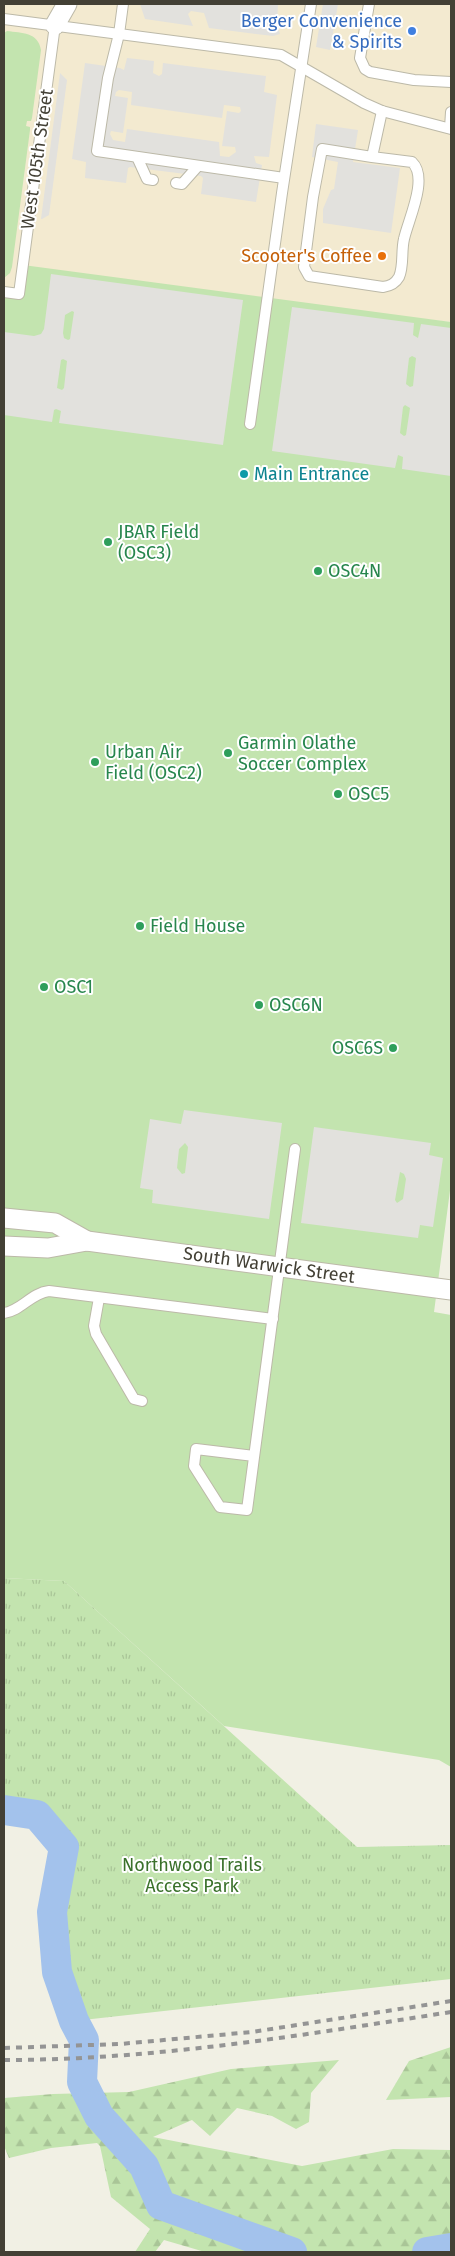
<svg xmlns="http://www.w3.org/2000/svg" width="455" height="2256" font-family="'Fira Sans',sans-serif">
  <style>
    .commercial { fill: #f3ead0 }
    .green { fill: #c3e4af }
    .forest { fill: url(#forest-firs) }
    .park { fill: url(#park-tufts) }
    .parking { fill: #e2e1dd; fill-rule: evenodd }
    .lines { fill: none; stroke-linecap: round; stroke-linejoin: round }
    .river { stroke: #a3c2ec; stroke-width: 30 }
    .service-casing { stroke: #bcb9a8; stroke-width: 12 }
    .minor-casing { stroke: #bcb9a8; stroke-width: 21 }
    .service { stroke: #fff; stroke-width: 10 }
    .minor { stroke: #fff; stroke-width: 19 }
    .rail { stroke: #949494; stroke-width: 4; stroke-dasharray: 6 6; stroke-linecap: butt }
    .shop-dot { fill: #3f7fe0; stroke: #fff; stroke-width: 2 }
    .food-dot { fill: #e8710a; stroke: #fff; stroke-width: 2 }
    .culture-dot { fill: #0f9aa8; stroke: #fff; stroke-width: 2 }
    .leisure-dot { fill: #2e9e5b; stroke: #fff; stroke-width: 2 }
    .labels { text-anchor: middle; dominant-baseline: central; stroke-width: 4; stroke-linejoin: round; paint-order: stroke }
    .shop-label { font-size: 18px; fill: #366cbe; stroke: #fff; text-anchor: end }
    .street-label { font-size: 18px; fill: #434035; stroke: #fff }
    .food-label { font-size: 18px; fill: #c56008; stroke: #fff; text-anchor: end }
    .culture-label { font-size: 18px; fill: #0d838f; stroke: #fff; text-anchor: start }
    .leisure-label { font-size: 18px; fill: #27864d; stroke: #fff; text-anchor: start }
    .park-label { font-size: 18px; fill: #3a712b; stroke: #fff }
  </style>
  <defs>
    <pattern id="forest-firs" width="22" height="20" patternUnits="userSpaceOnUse" patternTransform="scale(1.25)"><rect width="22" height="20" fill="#c3e4af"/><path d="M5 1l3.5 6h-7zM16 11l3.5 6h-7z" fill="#a9c597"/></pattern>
    <pattern id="park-tufts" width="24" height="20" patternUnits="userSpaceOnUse" patternTransform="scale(1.25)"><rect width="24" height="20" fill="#c3e4af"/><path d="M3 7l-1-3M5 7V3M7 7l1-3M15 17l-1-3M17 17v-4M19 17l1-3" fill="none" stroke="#a9c597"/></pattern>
  </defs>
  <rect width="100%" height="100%" fill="#f1f0e4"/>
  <path class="commercial" d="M4 4H451V322L398 316 4 292Z"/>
  <g class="green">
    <path d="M7 31C22 33 38 32 41 50L32 118 31 121H27L26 126 30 127V130L12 267 10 273 4 278V33Z"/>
    <path d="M23 265 451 322V1183L434 1312 451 1315V1767L439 1760 224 1726 64 1581 4 1578V292L19 294Z"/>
  </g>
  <g class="forest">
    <path d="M451 2047V2097L386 2100 409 2061Z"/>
    <path d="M339 2060 311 2093 309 2122 296 2129 272 2116 237 2108 210 2136 192 2120 153 2137 302 2166 393 2149 451 2150V2252H205L164 2240 155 2252H135L150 2229 111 2197 100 2146 97 2143 51 2148 9 2158 4 2146V2098L53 2094 129 2092 231 2069Z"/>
  </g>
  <path class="park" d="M4 1578 64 1581 357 1847 451 1845V1979L74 2021 57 1972 52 1912 64 1847 37 1815 4 1810Z"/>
  <g class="parking">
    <path d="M140 4H278L277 25 280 34 273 36 209 28 204 13 191 11 188 14 193 26 145 19Z"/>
    <path d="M323 4H338L330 50 316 47Z"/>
    <path d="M127 58 154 61 153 73 159 76 162 74 163 63 266 76 264 92 277 95 269 157 254 156 256 163 262 165 256 202 201 194 203 178 201 176 130 167 128 168 126 183 85 178 86 162 72 159 85 63 120 68 124 70ZM119 90 132 92 131 105 222 118 224 105 240 107 241 111 239 113 227 111 222 146 235 147 236 152 229 157 220 156 219 142 127 129 125 142 113 140 110 134 111 131 123 133 128 98 115 96 116 92Z"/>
    <path d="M60 73 67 80 49 215 42 219H41Z"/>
    <path d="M316 124 358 130 353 162 400 168 391 233 323 223V209L331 190 334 189 338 162 312 157Z"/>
    <path d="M51 274 243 300 223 445 59 423 61 411 56 409 54 410 52 422 4 415V332L34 336 41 334 44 329ZM72 311 74 312 70 339 68 340 64 338 63 333 65 315ZM63 359 67 361 64 388 62 390 57 388 61 360Z"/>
    <path d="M292 307 414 323 413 335 418 338 421 324 451 328V476L402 469 403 457 398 455 395 468 272 451ZM412 356 416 358 413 386 410 387 406 384 409 358ZM405 405 410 408 406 435 404 436 400 433 403 407Z"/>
    <path d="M184 1110 282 1123 269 1219 152 1203 153 1190 140 1188 150 1119 181 1124ZM185 1143 188 1147 185 1173 182 1174 177 1168 179 1149Z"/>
    <path d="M314 1127 431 1143 429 1155 443 1158 433 1227 420 1225 418 1238 301 1223ZM400 1172 404 1174 406 1179 403 1199 397 1203 395 1200Z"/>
  </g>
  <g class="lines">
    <g class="river">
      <path d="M4 1810 37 1815 64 1847 52 1912 57 1972 74 2021 84 2040 82 2082 99 2116 144 2166 161 2205 292 2252"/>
      <path d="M427 2252 451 2248"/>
    </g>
    <g class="service-casing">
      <g id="service">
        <path d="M123 4 119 34 108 78 97 151 284 178"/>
        <path d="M369 4 360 58 365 69 370 72 414 80 451 82"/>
        <path d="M4 19 281 55 364 103 382 111 451 129"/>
        <path d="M450 128 451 112"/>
        <path d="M137 157 147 179 153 180"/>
        <path d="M372 157 322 149 313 197 304 267 309 276 383 287C390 286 395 284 399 277 404 266 401 251 404 239 408 220 429 178 412 162L372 157 382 111"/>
        <path d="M176 183 182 184 198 166"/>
        <path d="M4 292 19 294 55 25"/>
        <path d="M250 424 282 193 311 4"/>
        <path d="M99 1298 94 1326 96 1334 134 1399 142 1401"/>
        <path d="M4 1313C21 1311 31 1293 49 1291L273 1319"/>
        <path d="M254 1456 196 1449 194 1466 220 1507 247 1510 295 1149"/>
      </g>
    </g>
    <g class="minor-casing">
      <g id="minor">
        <path d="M55 25 67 4"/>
        <path d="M4 1218 55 1223 87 1241"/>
        <path d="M4 1246 48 1248 87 1241 451 1290"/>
      </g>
    </g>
    <use href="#service" class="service"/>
    <use href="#minor" class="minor"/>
    <g class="rail">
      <path d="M4 2048 120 2044 252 2032 451 2001"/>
      <path d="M4 2060C154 2060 303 2035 451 2012"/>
    </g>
  </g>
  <circle class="shop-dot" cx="412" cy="31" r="5"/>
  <circle class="food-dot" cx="382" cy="256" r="5"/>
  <circle class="culture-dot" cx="244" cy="474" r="5"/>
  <g class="leisure-dot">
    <circle cx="108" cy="542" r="5"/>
    <circle cx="318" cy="571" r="5"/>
    <circle cx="228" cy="753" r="5"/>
    <circle cx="95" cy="762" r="5"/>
    <circle cx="338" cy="794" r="5"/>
    <circle cx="140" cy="926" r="5"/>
    <circle cx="44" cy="987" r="5"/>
    <circle cx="259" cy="1005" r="5"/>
    <circle cx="393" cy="1048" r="5"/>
  </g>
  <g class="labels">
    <g class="shop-label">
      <text x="402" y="21">Berger Convenience<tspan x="402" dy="21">&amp; Spirits</tspan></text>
    </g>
    <g class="street-label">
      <text transform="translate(37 159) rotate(-82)">West 105th Street</text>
      <text transform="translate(269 1265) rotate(8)">South Warwick Street</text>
    </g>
    <g class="food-label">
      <text x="372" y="256">Scooter's Coffee</text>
    </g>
    <g class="culture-label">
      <text x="254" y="474">Main Entrance</text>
    </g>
    <g class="leisure-label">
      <text x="118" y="532">JBAR Field<tspan x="118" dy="21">(OSC3)</tspan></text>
      <text x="328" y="571">OSC4N</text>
      <text x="238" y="743">Garmin Olathe<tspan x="238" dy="21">Soccer Complex</tspan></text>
      <text x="105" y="752">Urban Air<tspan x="105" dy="21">Field (OSC2)</tspan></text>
      <text x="348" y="794">OSC5</text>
      <text x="150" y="926">Field House</text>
      <text x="54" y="987">OSC1</text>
      <text x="269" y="1005">OSC6N</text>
      <text x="383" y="1048" text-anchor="end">OSC6S</text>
    </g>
    <g class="park-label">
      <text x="192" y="1865">Northwood Trails<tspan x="192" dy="21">Access Park</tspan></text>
    </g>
  </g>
  <rect width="455" height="2256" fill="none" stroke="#434035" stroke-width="10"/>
</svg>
